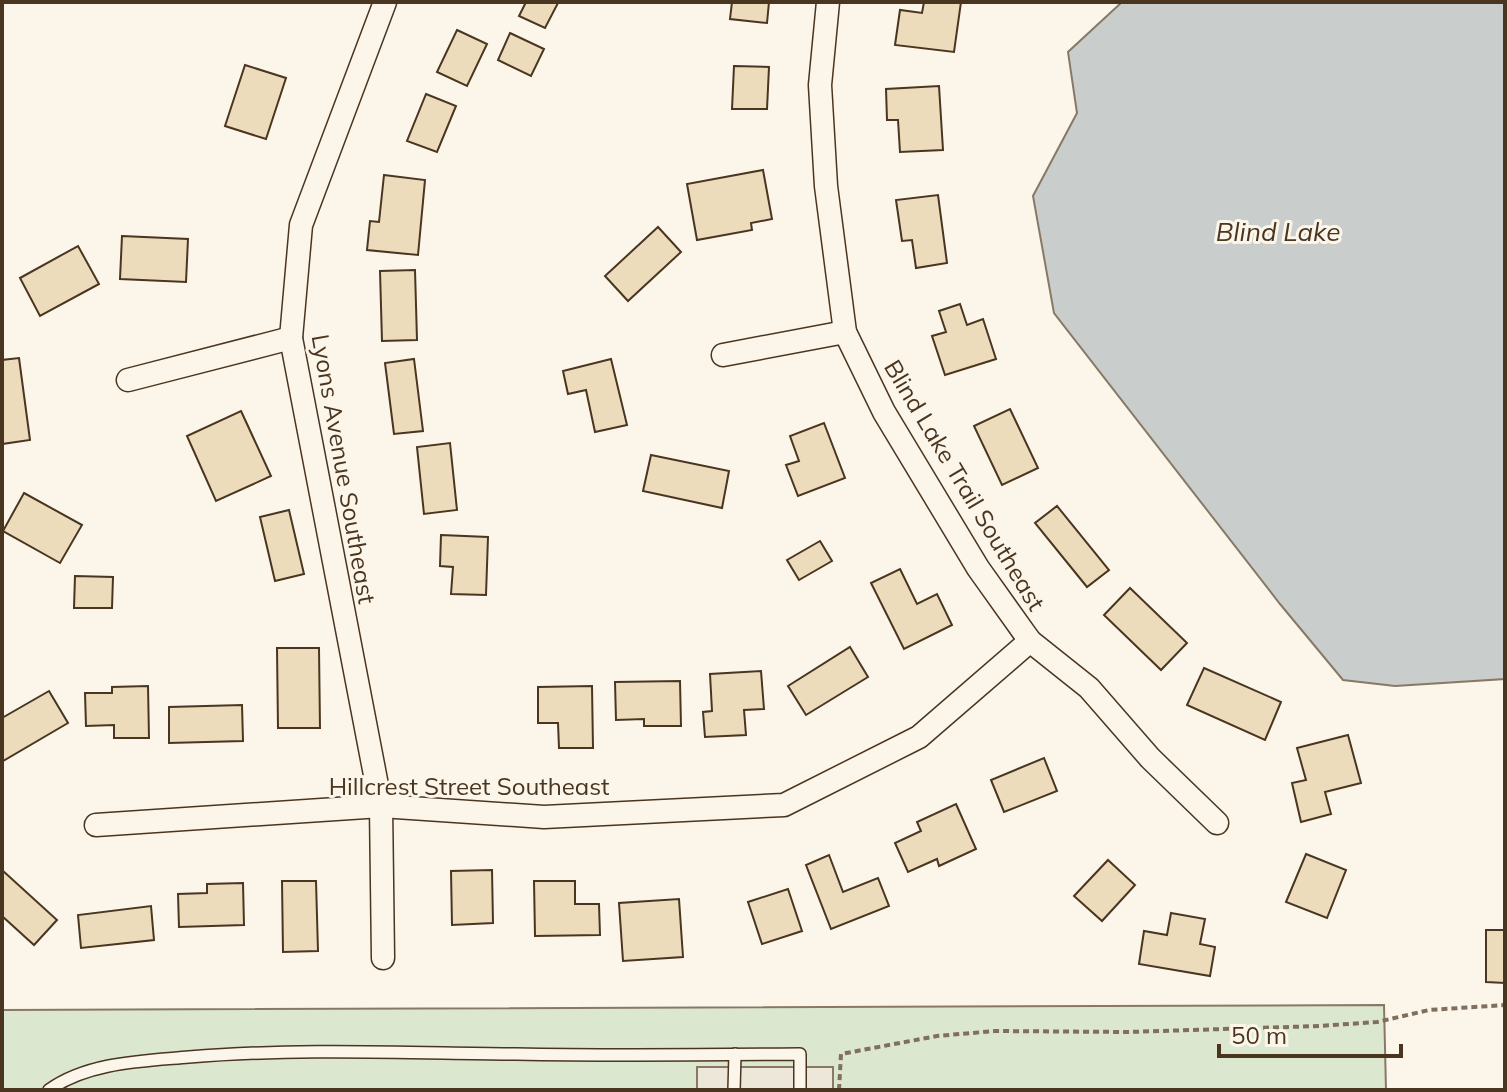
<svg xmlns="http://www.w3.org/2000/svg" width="1507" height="1092" font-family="Mulish,sans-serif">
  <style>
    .green { fill: #dce7d0; stroke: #887966; stroke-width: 2 }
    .parking { fill: #ede7d9; stroke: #887966; stroke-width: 2 }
    .water { fill: #c9cecd; stroke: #887966; stroke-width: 2 }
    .building { fill: #ecdcbc; stroke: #4a3520; stroke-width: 2 }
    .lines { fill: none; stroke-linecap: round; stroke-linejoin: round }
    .service-casing { stroke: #4a3520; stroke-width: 14 }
    .minor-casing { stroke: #4a3520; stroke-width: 25 }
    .path { stroke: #7f6f5c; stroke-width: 4; stroke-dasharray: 6 4; stroke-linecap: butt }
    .service { stroke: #fbf6e9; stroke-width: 11 }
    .minor { stroke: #fbf6e9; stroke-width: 22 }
    .labels { text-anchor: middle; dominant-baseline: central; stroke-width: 6; stroke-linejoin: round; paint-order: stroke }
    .street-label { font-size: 24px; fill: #4a3520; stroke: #fbf6e9 }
    .water-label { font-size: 26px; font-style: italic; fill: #4a3520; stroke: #fbf6e9 }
  </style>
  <rect width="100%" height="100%" fill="#fbf6e9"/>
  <path class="green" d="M1384 1005 1386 1090H2V1010Z"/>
  <rect class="parking" x="697" y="1067" width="136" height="23"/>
  <path class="water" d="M1122 2H1505V679L1395 686 1343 680 1280 604 1054 313 1033 196 1077 113 1068 52Z"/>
  <g class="building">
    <path d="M526 2 558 3 545 28 519 16Z"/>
    <path d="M732 2H769L767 23 730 19Z"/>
    <path d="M924 2H961L954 52 895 45 900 10 922 13Z"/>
    <path d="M457 30 487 44 467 86 437 72Z"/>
    <path d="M510 33 544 49 531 76 498 60Z"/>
    <path d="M245 65 286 78 266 139 225 126Z"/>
    <path d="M734 66 769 67 767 109H732Z"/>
    <path d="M939 86 943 150 900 152 898 120H887L886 89Z"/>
    <path d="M426 94 456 106 437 152 407 141Z"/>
    <path d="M763 170 772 219 751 223 752 230 697 240 687 184Z"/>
    <path d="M384 175 425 180 418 255 367 250 370 221 379 222Z"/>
    <path d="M938 195 947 263 916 268 912 240 902 241 896 200Z"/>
    <path d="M658 227 681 252 628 301 605 276Z"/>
    <path d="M122 236 188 239 186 282 120 279Z"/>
    <path d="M78 246 99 284 40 316 20 278Z"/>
    <path d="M415 270 417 340 382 341 380 271Z"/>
    <path d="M960 304 967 325 983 319 996 359 945 375 932 336 946 332 939 311Z"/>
    <path d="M19 358 30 440 2 444V360Z"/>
    <path d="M414 359 423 431 394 434 385 363Z"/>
    <path d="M611 359 627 425 595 432 586 390 568 394 563 371Z"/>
    <path d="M1010 409 1038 468 1002 485 974 426Z"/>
    <path d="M241 411 271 476 216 501 187 436Z"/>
    <path d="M824 423 845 478 798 496 786 465 799 461 790 436Z"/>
    <path d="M450 443 457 510 424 514 417 447Z"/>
    <path d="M651 455 729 471 722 508 643 491Z"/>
    <path d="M24 493 82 525 60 563 3 531Z"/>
    <path d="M1057 506 1109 570 1087 587 1035 523Z"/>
    <path d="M289 510 304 574 275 581 260 517Z"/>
    <path d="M441 535 488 537 486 595 451 594 453 567 440 566Z"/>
    <path d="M820 541 832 561 799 580 787 560Z"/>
    <path d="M900 569 917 604 937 594 952 625 904 649 871 583Z"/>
    <path d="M75 576 113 577 112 608H74Z"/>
    <path d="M1130 588 1187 643 1161 670 1104 615Z"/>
    <path d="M850 647 868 677 806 715 788 686Z"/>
    <path d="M277 648H319L320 728H278Z"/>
    <path d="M1204 668 1281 702 1265 740 1187 705Z"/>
    <path d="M761 671 764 709 744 710 746 735 705 737 703 712 712 711 710 674Z"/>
    <path d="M680 681 681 726H644V719L616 720 615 682Z"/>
    <path d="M148 686 149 738H114V725L86 726 85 693H112V687Z"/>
    <path d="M592 686 593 748H559L558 723H538V687Z"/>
    <path d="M49 691 68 723 3 761 2 718Z"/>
    <path d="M242 705 243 741 169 743V707Z"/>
    <path d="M1348 735 1361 783 1325 792 1331 814 1301 822 1292 783 1306 780 1297 748Z"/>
    <path d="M1044 758 1057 791 1004 812 991 780Z"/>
    <path d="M956 804 976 849 939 866 937 859 908 872 895 843 921 831 917 822Z"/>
    <path d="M1306 854 1346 870 1327 918 1286 902Z"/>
    <path d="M829 855 843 892 878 878 889 906 831 929 806 865Z"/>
    <path d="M1108 860 1135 885 1102 921 1074 896Z"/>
    <path d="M2 870 57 920 34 945 2 916Z"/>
    <path d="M492 870 493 923 452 925 451 871Z"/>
    <path d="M282 881H316L318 951 283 952Z"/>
    <path d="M534 881H575V904H599L600 935 535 936Z"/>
    <path d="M243 883 244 925 179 927 178 894 207 893V884Z"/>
    <path d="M788 889 802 931 762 944 748 902Z"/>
    <path d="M679 899 683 957 623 961 619 903Z"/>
    <path d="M151 906 154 940 81 948 78 915Z"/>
    <path d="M1171 913 1205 919 1200 944 1215 947 1210 976 1139 964 1144 931 1167 935Z"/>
    <path d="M1486 930H1505V983L1486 982Z"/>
  </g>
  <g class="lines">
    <g class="service-casing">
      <g id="service">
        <path d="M49 1090C88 1062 144 1061 189 1057 298 1048 407 1053 516 1054 611 1056 706 1055 800 1054V1090"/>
        <path d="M734 1090 735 1054"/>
      </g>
    </g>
    <g class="minor-casing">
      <g id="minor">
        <path d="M828 2 820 85 826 186 845 332 884 412 978 568 1030 641 1089 688 1150 758 1217 823"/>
        <path d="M723 355 845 332"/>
        <path d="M128 380 291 338"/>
        <path d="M96 825 381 806 544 817 784 805 919 737 1030 641"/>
        <path d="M383 958 381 806 291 338 301 225 385 2"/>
      </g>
    </g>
    <path class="path" d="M839 1090 841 1054 937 1036 995 1031 1128 1032 1319 1026 1377 1022 1429 1010 1505 1005"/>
    <use href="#service" class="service"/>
    <use href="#minor" class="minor"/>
  </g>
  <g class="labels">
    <g class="street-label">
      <text transform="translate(344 469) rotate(80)">Lyons Avenue Southeast</text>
      <text transform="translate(965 485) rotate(59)">Blind Lake Trail Southeast</text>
      <text x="469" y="786">Hillcrest Street Southeast</text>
    </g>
    <g class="water-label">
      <text x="1278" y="231">Blind Lake</text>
    </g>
  </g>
  <rect width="1507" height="1092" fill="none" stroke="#4a3520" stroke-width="8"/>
  <path d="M1219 1044v12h182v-12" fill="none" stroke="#4a3520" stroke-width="4"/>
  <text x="1231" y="1044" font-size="24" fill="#4a3520" stroke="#fbf6e9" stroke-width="6" paint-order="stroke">50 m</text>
</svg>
